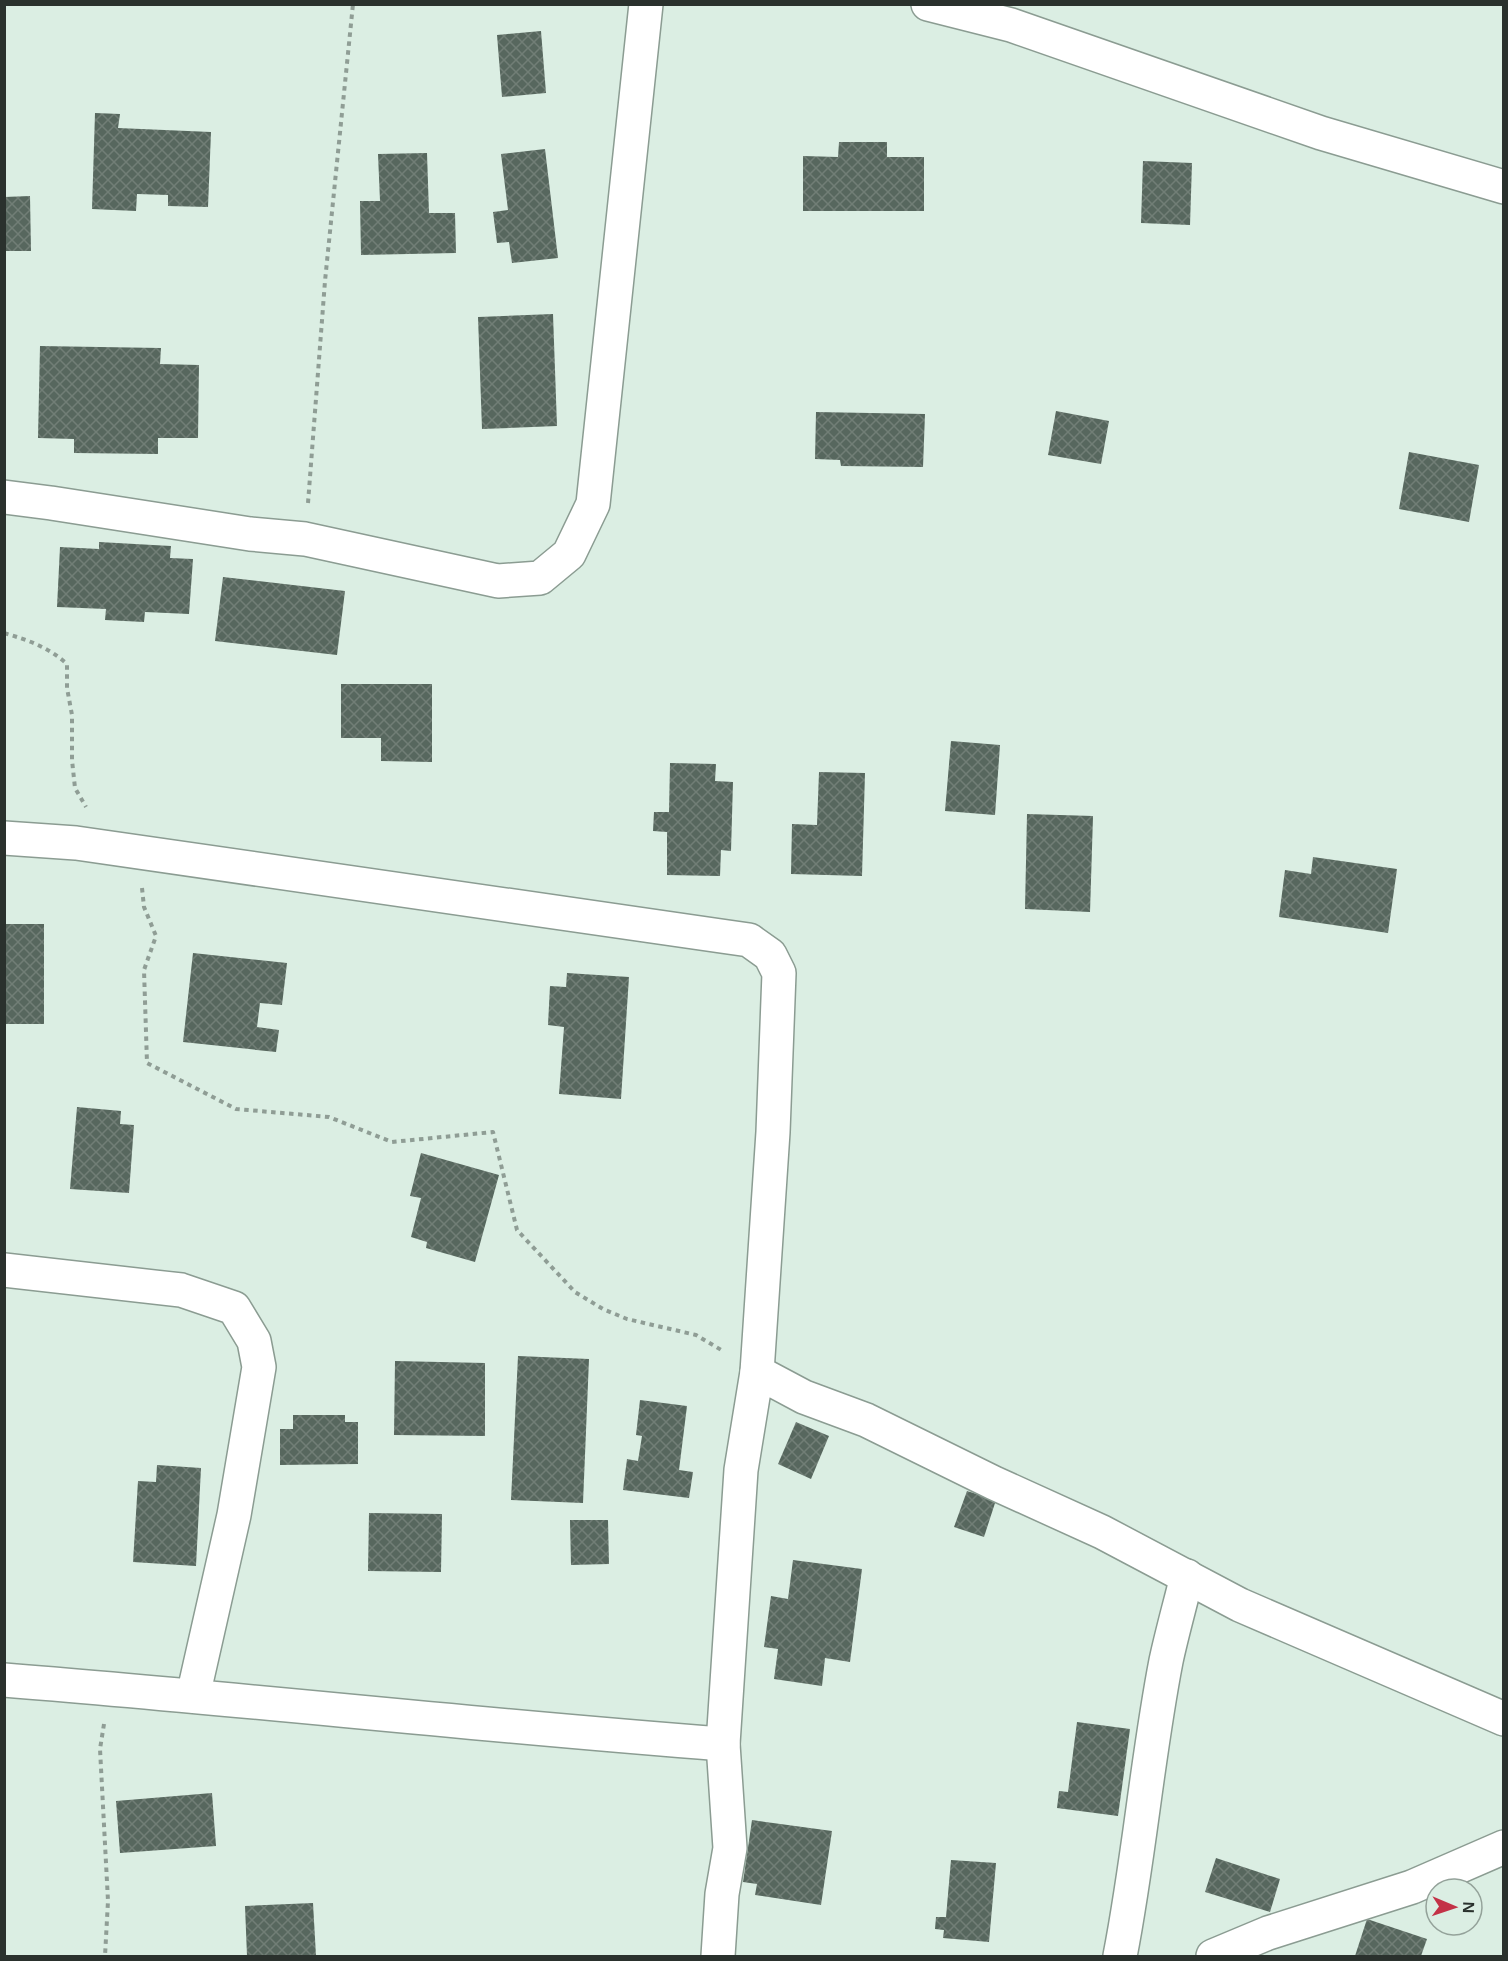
<svg xmlns="http://www.w3.org/2000/svg" width="1508" height="1961" font-family="Helvetica,sans-serif">
  <style>
    .building { fill: url(#building-cross-hatch) }
    .lines { fill: none; stroke-linecap: round; stroke-linejoin: round }
    .minor-casing { stroke: #8b9c92; stroke-width: 36 }
    .path { stroke: #8f9d95; stroke-width: 4; stroke-dasharray: 4.5 4.5; stroke-linecap: butt }
    .minor { stroke: #fff; stroke-width: 33 }
  </style>
  <defs>
    <pattern id="building-cross-hatch" width="8" height="8" patternUnits="userSpaceOnUse" patternTransform="scale(1.5)"><rect width="8" height="8" fill="#57675e"/><path d="M0 0l8 8M0 8l8-8" fill="none" stroke="#717e76"/></pattern>
  </defs>
  <rect width="100%" height="100%" fill="#dbeee3"/>
  <g class="building">
    <path d="M541 31 546 93 502 97 497 35Z"/>
    <path d="M95 113 120 114 118 128 211 132 208 207 168 206V195L137 194 136 211 92 209Z"/>
    <path d="M839 142H887V157H924V211H803V156L838 157Z"/>
    <path d="M545 149 558 258 512 263 509 242 497 243 493 212 508 210 501 154Z"/>
    <path d="M427 153 429 213H455L456 253 361 255 360 201H380L378 154Z"/>
    <path d="M1143 161 1192 163 1190 225 1141 223Z"/>
    <path d="M30 196 31 251H4V197Z"/>
    <path d="M553 314 557 426 482 429 478 317Z"/>
    <path d="M40 346 161 348 160 364 199 365 198 438H158V454L74 453V439L38 438Z"/>
    <path d="M1056 411 1109 421 1101 464 1048 455Z"/>
    <path d="M816 412 925 414 923 467 841 466 840 460 815 459Z"/>
    <path d="M1409 452 1479 465 1469 522 1399 509Z"/>
    <path d="M99 542 171 546 170 558 193 559 189 614 145 612 144 622 105 620 106 609 57 607 60 547 99 549Z"/>
    <path d="M223 577 345 591 337 655 215 641Z"/>
    <path d="M341 684H432V762L381 761V738H341Z"/>
    <path d="M951 741 1000 745 995 815 945 811Z"/>
    <path d="M670 763 716 764 715 781 733 782 731 851 721 850 720 876 667 875V832L653 831 654 812H669Z"/>
    <path d="M819 772 865 773 862 876 791 874 792 824 817 825Z"/>
    <path d="M1027 814 1093 816 1090 912 1025 909Z"/>
    <path d="M1313 857 1397 869 1388 933 1279 917 1285 870 1311 874Z"/>
    <rect x="4" y="924" width="40" height="100"/>
    <path d="M193 953 287 963 282 1005 260 1003 257 1027 279 1030 276 1052 183 1042Z"/>
    <path d="M567 973 629 977 621 1099 559 1094 564 1027 548 1025 550 986 566 987Z"/>
    <path d="M77 1107 121 1111 120 1124 134 1125 129 1193 70 1189Z"/>
    <path d="M421 1153 499 1175 475 1262 426 1248 427 1242 411 1237 421 1198 410 1196Z"/>
    <path d="M518 1356 589 1359 583 1503 511 1500Z"/>
    <path d="M395 1361 485 1363V1436L394 1435Z"/>
    <path d="M640 1400 687 1406 679 1470 693 1472 689 1498 623 1490 627 1459 638 1461 642 1436 636 1435Z"/>
    <path d="M293 1415H345V1422H358V1464L280 1465V1429H293Z"/>
    <path d="M796 1422 829 1436 811 1479 778 1464Z"/>
    <path d="M157 1465 201 1468 196 1566 133 1562 138 1481 156 1482Z"/>
    <path d="M967 1491 996 1500 984 1537 954 1527Z"/>
    <path d="M369 1513 442 1514 441 1572 368 1571Z"/>
    <path d="M570 1520H608L609 1564 571 1565Z"/>
    <path d="M793 1560 862 1569 850 1662 825 1658 822 1686 774 1679 778 1649 764 1647 771 1596 788 1599Z"/>
    <path d="M1077 1722 1130 1729 1118 1816 1057 1808 1059 1791 1068 1792Z"/>
    <path d="M212 1793 216 1846 120 1853 116 1801Z"/>
    <path d="M752 1820 832 1831 821 1905 755 1895 757 1884 743 1882Z"/>
    <path d="M1216 1858 1280 1879 1270 1912 1205 1892Z"/>
    <path d="M951 1860 996 1863 989 1942 943 1938 944 1930 935 1929 936 1917H946Z"/>
    <path d="M313 1903 316 1956H247L245 1906Z"/>
    <path d="M1367 1919 1427 1939 1421 1956H1355Z"/>
  </g>
  <g class="lines">
    <g class="minor-casing">
      <g id="minor">
        <path d="M928 4 1011 25 1321 133 1504 187"/>
        <path d="M4 497 51 503 250 534 305 539 498 581 540 578 569 554 593 504 646 4"/>
        <path d="M4 838 76 843 721 936 749 940 770 955 779 973 773 1132 757 1372"/>
        <path d="M4 1270 181 1290 234 1308 254 1341 259 1367 234 1515 193 1696"/>
        <path d="M4 1680C244 1699 483 1726 723 1744"/>
        <path d="M718 1956 722 1894 730 1848 723 1744 741 1470 757 1372 804 1397 866 1420 994 1483 1102 1532 1240 1605 1504 1719"/>
        <path d="M1120 1956C1139 1859 1147 1759 1166 1661 1172 1633 1180 1605 1187 1576"/>
        <path d="M1213 1956 1268 1933 1412 1887 1504 1847"/>
      </g>
    </g>
    <g class="path">
      <path d="M308 503 325 281 353 4"/>
      <path d="M4 633C28 640 48 647 67 664V688L72 715V760L75 788 86 807"/>
      <path d="M142 888 144 907 156 936 144 970 147 1063 236 1109 329 1117 392 1142 493 1132 517 1230 575 1292 603 1309 627 1319 696 1335 723 1351"/>
      <path d="M104 1724 100 1749 108 1901 105 1956"/>
    </g>
    <use href="#minor" class="minor"/>
  </g>
  <rect width="1508" height="1961" fill="none" stroke="#2a312d" stroke-width="12"/>
  <g transform="translate(1454 1907) rotate(92)"><circle r="28" fill="#dbeee3" stroke="#94a29a" stroke-width="1.5"/>
  <path d="M0-4.5L10 22L0 15L-10 22Z" fill="#c33247"/>
  <text y="-9" font-size="16" font-weight="bold" text-anchor="middle" fill="#2a312d">N</text>
  </g>
</svg>
